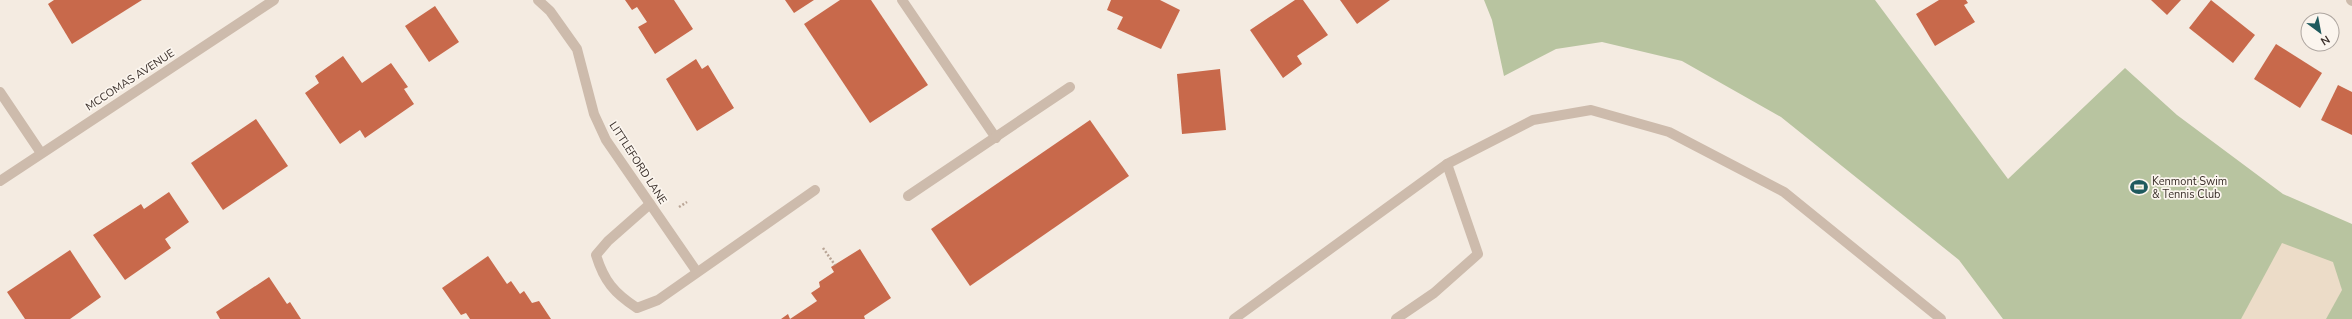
<svg xmlns="http://www.w3.org/2000/svg" width="2352" height="319" font-family="'Nunito Sans',sans-serif">
  <style>
    .green { fill: #b8c4a0 }
    .plaza { fill: #ecdcc8 }
    .building { fill: #c8694b }
    .lines { fill: none; stroke-linecap: round; stroke-linejoin: round }
    .path { stroke: #b9a596; stroke-width: 2.5; stroke-dasharray: 2 2; stroke-linecap: butt }
    .minor { stroke: #cdbbac; stroke-width: 10 }
    .labels { text-anchor: middle; dominant-baseline: central; stroke-width: 3.5; stroke-linejoin: round; paint-order: stroke }
    .street-label { font-size: 11px; fill: #3b302b; stroke: #fbf5ee }
    .poi-label { font-size: 11px; fill: #3b302b; stroke: #fbf5ee; text-anchor: start }
  </style>
  <rect width="100%" height="100%" fill="#f4ebe1"/>
  <path class="green" d="M1484 0H1875L2008 179 2125 68 2177 115 2283 194 2352 224V319H2003L1959 260 1781 117 1682 61 1602 42 1556 49 1504 76 1492 20Z"/>
  <path class="plaza" d="M2282 243 2333 262 2342 290 2326 319H2241Z"/>
  <g class="building">
    <path d="M54 0H142L72 44 48 4Z"/>
    <path d="M625 0H674L693 29 655 54 638 27 647 22 637 7 632 10Z"/>
    <path d="M785 0H814L794 13Z"/>
    <path d="M840 0H871L928 85 870 123 804 24Z"/>
    <path d="M1111 0H1160L1180 10 1161 49 1117 29 1123 17 1107 10Z"/>
    <path d="M1295 0H1303L1328 35 1297 56 1302 64 1283 78 1250 30Z"/>
    <path d="M1340 0H1390L1357 24Z"/>
    <path d="M1939 0H1966L1968 3 1964 5 1975 22 1935 46 1916 14Z"/>
    <path d="M2151 0H2181L2167 15Z"/>
    <path d="M2211 0 2255 35 2233 63 2189 28Z"/>
    <path d="M435 6 459 42 429 62 405 26Z"/>
    <path d="M2276 44 2322 73 2300 108 2254 79Z"/>
    <path d="M343 56 362 83 391 63 408 87 404 89 414 104 365 138 360 130 340 144 305 93 319 83 315 76Z"/>
    <path d="M696 59 702 69 708 65 734 108 697 131 666 79Z"/>
    <path d="M1220 69 1226 130 1182 134 1177 74Z"/>
    <path d="M2338 85 2352 92V135L2321 120Z"/>
    <path d="M256 119 288 166 223 210 191 163Z"/>
    <path d="M1090 120 1129 176 970 286 931 229Z"/>
    <path d="M169 192 189 222 165 239 171 248 125 280 93 235 141 204 144 209Z"/>
    <path d="M860 249 891 298 864 316 865 319H781L788 314 790 319 817 301 811 293 820 287 819 282 834 272 831 267Z"/>
    <path d="M70 250 101 297 70 319H25L7 292Z"/>
    <path d="M488 256 507 284 511 281 520 294 524 291 532 303 539 301 551 319H470L466 313 461 315 442 288Z"/>
    <path d="M269 277 287 304 290 302 301 319H220L216 312Z"/>
  </g>
  <g class="lines">
    <g class="path">
      <path d="M679 207 687 202"/>
      <path d="M823 248 835 265"/>
    </g>
    <g class="minor">
      <path d="M538 0 550 11 577 49 594 114 606 140 697 272"/>
      <path d="M902 0 996 138"/>
      <path d="M2351 0 2352 1"/>
      <path d="M0 92 41 153"/>
      <path d="M0 181 274 0"/>
      <path d="M908 196 1070 87"/>
      <path d="M650 204 608 241 596 255C604 281 614 293 637 308L658 300 815 190"/>
      <path d="M1234 319 1447 164 1533 120 1591 110 1669 132 1784 192 1941 319"/>
      <path d="M1396 319 1434 293 1478 254 1447 164"/>
    </g>
  </g>
  <defs>
    <g id="stadium-bare" transform="scale(1.38)"><path d="M0-5a6.5 5 0 1 0 0 10a6.5 5 0 1 0 0-10ZM-3.5-1.8h7v3.6h-7Z" fill="#1f5a5e" stroke="#fbf5ee" stroke-width="2.5" paint-order="stroke"/></g>
  </defs>
  <g fill-rule="evenodd">
    <use href="#stadium-bare" x="2139" y="187"/>
  </g>
  <g class="labels">
    <g class="street-label">
      <text transform="translate(130 80) rotate(-33)">MCCOMAS AVENUE</text>
      <text transform="translate(638 163) rotate(57)">LITTLEFORD LANE</text>
    </g>
    <g class="poi-label">
      <text x="2152" y="181">Kenmont Swim<tspan x="2152" dy="13">&amp; Tennis Club</tspan></text>
    </g>
  </g>
  <g transform="translate(2320 32) rotate(148)"><circle r="19" fill="#fbf5ee" stroke="#aea6a0"/>
  <path d="M0-3L7 15L0 10L-7 15Z" fill="#1f5a5e"/>
  <text y="-6" font-size="11" font-weight="bold" text-anchor="middle" fill="#3b302b">N</text>
  </g>
</svg>
